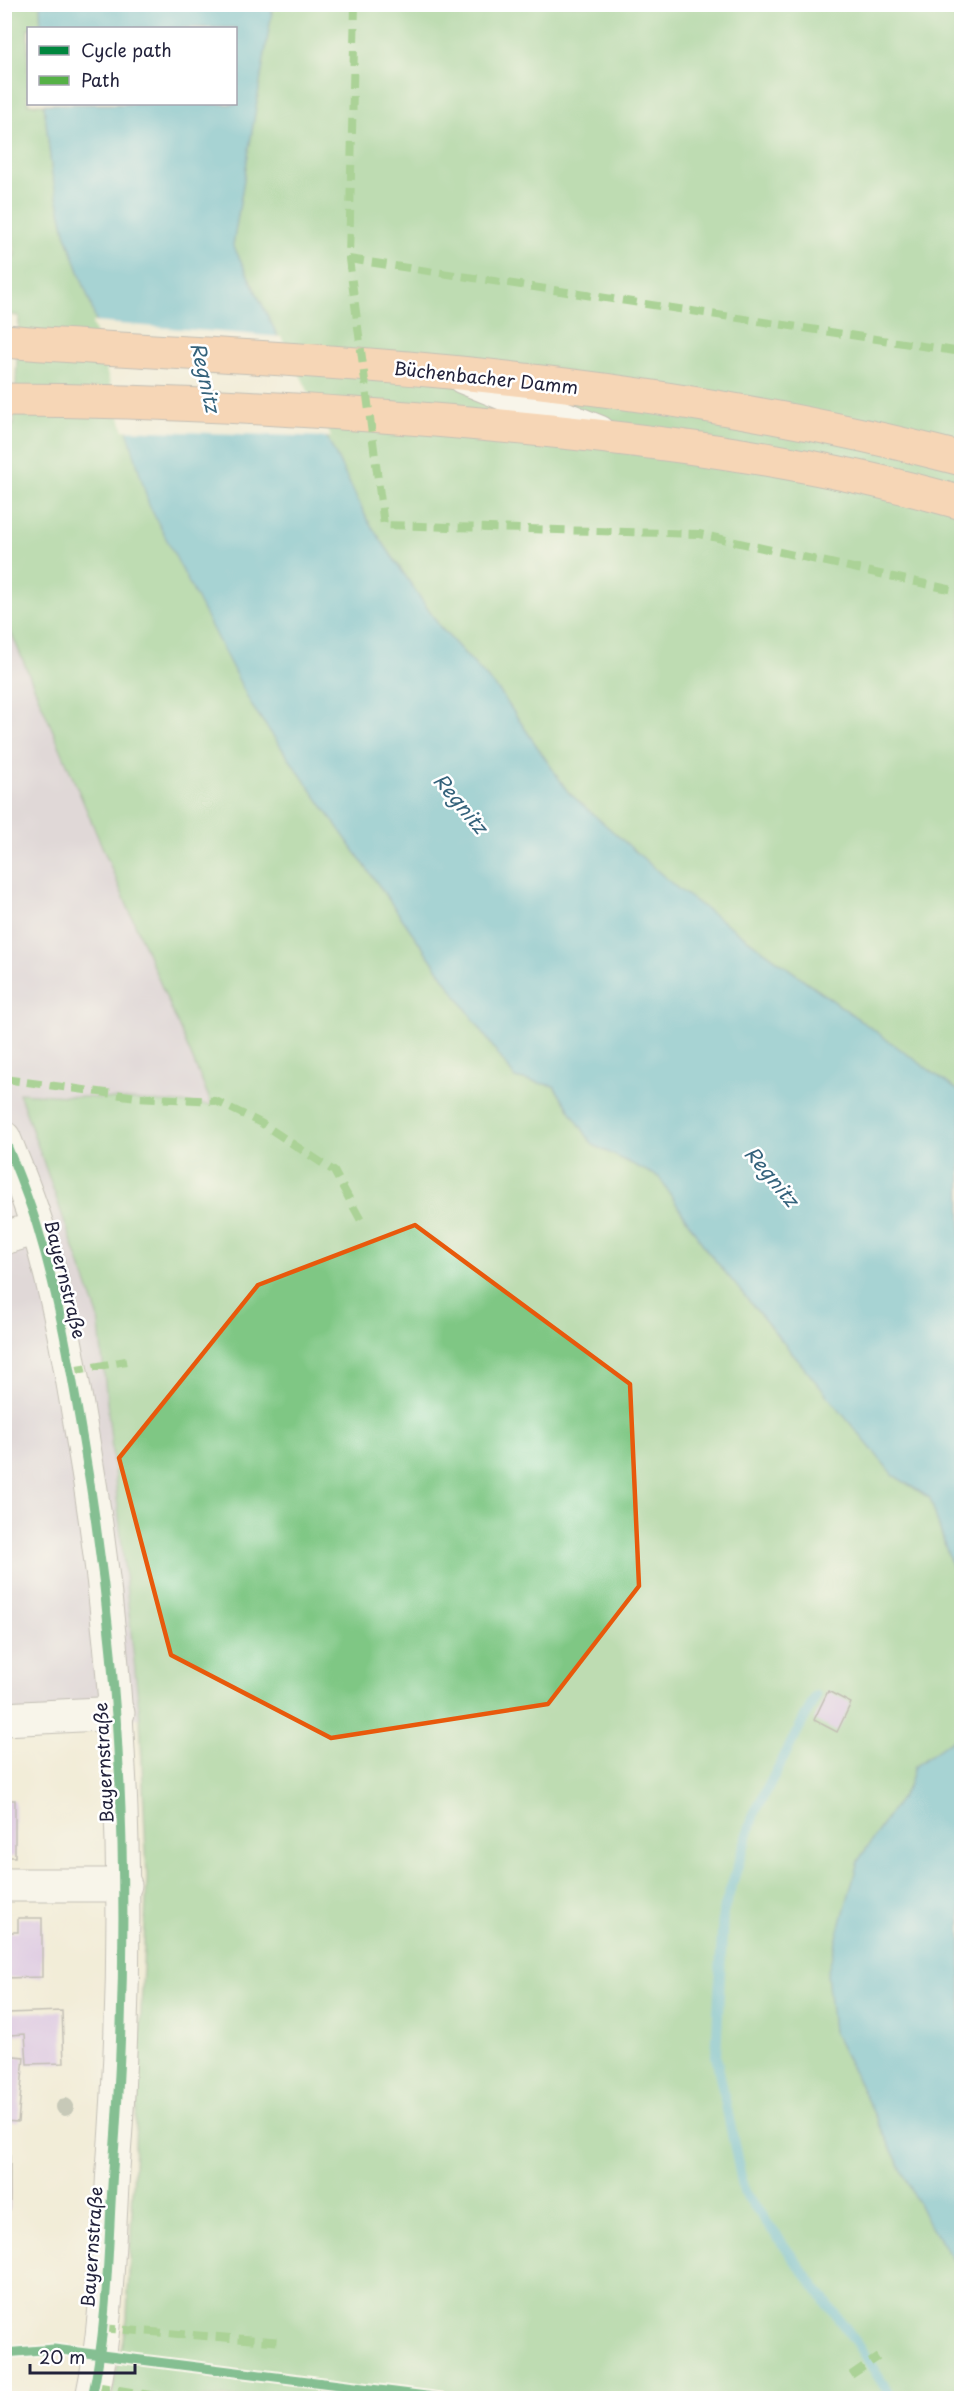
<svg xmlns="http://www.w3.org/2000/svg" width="966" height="2403" font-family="'Playpen Sans',sans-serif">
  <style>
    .industrial { fill: #cabfd6 }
    .green { fill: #7fc784; stroke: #507460; stroke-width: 1.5 }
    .water { fill: #4db3cc; stroke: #386a84; stroke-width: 1.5 }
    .pier { fill: #f2edd8 }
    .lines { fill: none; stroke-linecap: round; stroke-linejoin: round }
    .stream { stroke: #4db3cc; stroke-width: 10 }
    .building { fill: #c8a5ef }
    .minor-casing { stroke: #8a888a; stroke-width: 35 }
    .major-casing { stroke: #8a888a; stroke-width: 35 }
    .minor { stroke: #fff; stroke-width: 33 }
    .major { stroke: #fbbb8c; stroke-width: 33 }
    .quiet { stroke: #55b146; stroke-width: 8; stroke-dasharray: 15 8; stroke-linecap: butt }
    .cycleway-casing { stroke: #fff; stroke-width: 13 }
    .cycleway { stroke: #00873e; stroke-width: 9 }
    .tree { fill: #929d90 }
    .marked { fill: none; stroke: #e8590c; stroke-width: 4.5; stroke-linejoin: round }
    .labels { text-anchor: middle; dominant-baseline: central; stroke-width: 5; stroke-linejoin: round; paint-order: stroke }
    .street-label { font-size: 18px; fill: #22223b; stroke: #fff }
    .water-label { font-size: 20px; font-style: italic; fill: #35637c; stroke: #fff }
  </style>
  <rect width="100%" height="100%" fill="#fff"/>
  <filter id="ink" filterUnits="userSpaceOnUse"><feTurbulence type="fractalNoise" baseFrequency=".0167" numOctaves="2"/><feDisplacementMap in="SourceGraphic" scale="12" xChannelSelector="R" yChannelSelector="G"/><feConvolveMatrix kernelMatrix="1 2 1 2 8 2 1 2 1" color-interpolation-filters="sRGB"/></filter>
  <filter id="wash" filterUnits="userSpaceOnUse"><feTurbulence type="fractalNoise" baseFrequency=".008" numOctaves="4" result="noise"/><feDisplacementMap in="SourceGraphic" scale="24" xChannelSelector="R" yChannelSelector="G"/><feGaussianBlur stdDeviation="1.35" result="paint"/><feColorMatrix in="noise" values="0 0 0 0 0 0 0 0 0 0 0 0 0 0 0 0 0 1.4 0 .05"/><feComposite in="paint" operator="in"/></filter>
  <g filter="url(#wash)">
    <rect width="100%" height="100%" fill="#f2edd8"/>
    <path class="industrial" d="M10 630 213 1106 20 1094 98 1316 140 1718 5 1729 4 632Z"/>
    <g class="green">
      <path d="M5 5H40L41 28H28V104H44L52 174 65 232 91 305 252 706 515 1078 554 1086 593 1145 659 1177 706 1249 893 1475 930 1498 961 1596V1734L914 1767 908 1787 858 1861 833 2031 926 2219 961 2272V2398H111L127 2319 147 1877 140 1718 98 1316 19 1093 212 1105 10 630 5 632 4 425H14L19 316 4 314 5 257 15 256 4 166Z"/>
      <path d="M273 5H961V1093L678 889 568 792 500 692 440 627 368 521 233 245Z"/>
    </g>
    <g class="water">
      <path d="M40 5H273L233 245 368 521 440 627 500 692 568 792 678 889 961 1093V1596L930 1498 893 1475 706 1249 659 1177 593 1145 554 1086 515 1078 252 706 149 505 91 305 65 232 52 174 44 104H236V28H41Z"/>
      <path d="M961 1734V2272L926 2219 833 2031 827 1974 858 1861 908 1787 914 1767Z"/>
    </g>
    <path class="pier" d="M92 322 281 337 331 437 124 430Z"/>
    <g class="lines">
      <path class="stream" d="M816 1696 754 1814 723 1913 716 2056 744 2192 856 2342 892 2398"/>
    </g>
    <g id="blocks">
      <g class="building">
        <path d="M828 1691 851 1703 837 1732 814 1720Z"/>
        <rect x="4" y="1800" width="11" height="57"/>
        <path d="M18 1918H42V1977L4 1978V1932H18Z"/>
        <path d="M62 2011 64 2063 27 2064 25 2034 9 2035 8 2013Z"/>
        <path d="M4 2055 24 2057 18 2122 4 2121Z"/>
        <rect x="4" y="2155" width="6" height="55"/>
        <path d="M4 2270 10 2321 4 2322Z"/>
      </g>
    </g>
  </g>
  <g filter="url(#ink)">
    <use href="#blocks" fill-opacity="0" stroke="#8a888a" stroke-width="1.5"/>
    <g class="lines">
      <g class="minor-casing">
        <g id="minor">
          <path d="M463 377 599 432"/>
          <path d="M4 1138C16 1168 29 1198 38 1229 59 1298 71 1370 83 1441 125 1683 132 1925 113 2169 108 2245 108 2324 92 2398"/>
          <path d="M4 1238 38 1228"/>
          <path d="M4 1719 118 1713"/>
          <path d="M4 1885H125"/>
        </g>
      </g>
      <g class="major-casing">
        <g id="major">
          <path d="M4 341C153 353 302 357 450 372 622 389 794 415 962 459"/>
          <path d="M4 400C160 400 315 410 469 423 634 438 802 457 962 503"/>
        </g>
      </g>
      <use href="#minor" class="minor"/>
      <use href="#major" class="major"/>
      <g class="quiet">
        <path d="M355 4 349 259 384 525 699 534 962 592"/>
        <path d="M349 259 962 352"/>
        <path d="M4 1079 136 1097 216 1101 261 1123 334 1171 364 1226"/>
        <path d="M71 1371 126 1361"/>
        <path d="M101 2328 284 2342"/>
        <path d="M851 2375 878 2357"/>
        <path d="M95 2386 169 2398"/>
      </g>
      <g class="cycleway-casing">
        <g id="cycleway">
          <path d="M4 1138C16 1168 29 1198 38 1229 59 1298 71 1370 83 1441 125 1683 132 1925 113 2169 108 2245 108 2324 92 2398"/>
          <path d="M4 2353 54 2349 442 2398"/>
        </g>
      </g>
      <use href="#cycleway" class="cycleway"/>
    </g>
    <circle class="tree" cx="65" cy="2107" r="9"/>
  </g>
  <path d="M0 0H966V2403H0ZM415 1225 630 1384 639 1586 548 1704 331 1738 171 1655 119 1458 258 1285Z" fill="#f2edd8" fill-opacity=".55" fill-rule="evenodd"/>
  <path class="marked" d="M415 1225 630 1384 639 1586 548 1704 331 1738 171 1655 119 1458 258 1285Z"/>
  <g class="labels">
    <g class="street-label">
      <text transform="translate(486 377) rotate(6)">Büchenbacher Damm</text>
      <text transform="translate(66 1279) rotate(76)">Bayernstraße</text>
      <text transform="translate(103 1763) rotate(-93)">Bayernstraße</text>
      <text transform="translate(91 2247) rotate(-86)">Bayernstraße</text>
    </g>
    <g class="water-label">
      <text transform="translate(206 377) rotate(77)">Regnitz</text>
      <text transform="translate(461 803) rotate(50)">Regnitz</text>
      <text transform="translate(772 1176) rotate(50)">Regnitz</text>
    </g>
  </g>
  <rect width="966" height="2403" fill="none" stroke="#fff" stroke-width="24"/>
  <rect x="27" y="27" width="210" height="78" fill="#ffffff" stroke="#a7a7b1" stroke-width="1.5"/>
  <rect x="39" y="46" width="30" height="9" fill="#00873e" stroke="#a7a7b1" stroke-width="1.5"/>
  <text x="81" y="57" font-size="18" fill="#22223b">Cycle path</text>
  <rect x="39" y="76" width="30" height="9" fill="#55b146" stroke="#a7a7b1" stroke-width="1.5"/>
  <text x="81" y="87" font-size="18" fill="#22223b">Path</text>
  <path d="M30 2364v9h105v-9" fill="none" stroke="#22223b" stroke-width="3"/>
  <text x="39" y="2364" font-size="18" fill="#22223b" stroke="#ffffff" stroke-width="4.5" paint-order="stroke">20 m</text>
</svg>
